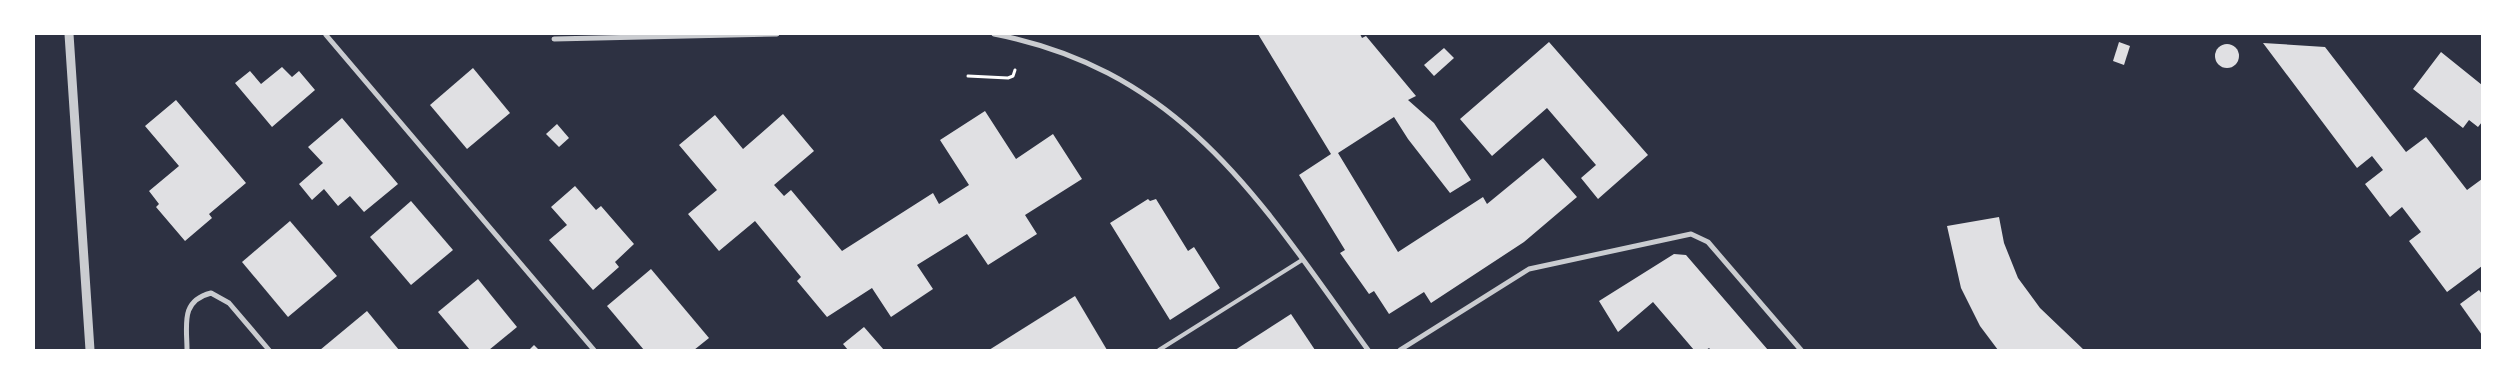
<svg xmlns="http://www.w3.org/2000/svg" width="2516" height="384" font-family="'Source Serif 4',serif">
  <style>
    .building { fill: #e0e0e3 }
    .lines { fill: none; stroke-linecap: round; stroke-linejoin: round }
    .path { stroke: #fff; stroke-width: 3 }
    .service { stroke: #caccd0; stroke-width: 4 }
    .minor { stroke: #caccd0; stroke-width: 5 }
    .tertiary { stroke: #caccd0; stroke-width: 9 }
  </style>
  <rect width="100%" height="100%" fill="#2d3142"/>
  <g class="building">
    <path d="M1258 34H1360L1362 38 1366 36 1416 96 1408 100 1434 123 1471 180 1450 193 1408 139 1394 117 1338 153 1398 252 1483 197 1487 204 1543 158 1577 197 1524 242 1431 303 1424 292 1389 314 1374 291 1369 294 1340 253 1345 250 1299 175 1331 154Z"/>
    <path d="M1549 42 1648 155 1598 199 1581 178 1596 165 1547 108 1492 156 1460 119Z"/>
    <path d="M2119 42 2130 46 2124 65 2113 61Z"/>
    <path d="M2263 43 2325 47 2406 152 2426 137 2467 190 2482 179V266L2447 292 2409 241 2421 232 2402 207 2390 217 2365 184 2383 170 2372 156 2357 168Z"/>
    <circle cx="2227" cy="56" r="12"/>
    <path d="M1444 48 1454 58 1434 76 1424 65Z"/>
    <path d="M2441 52 2482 85V122L2478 127 2469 120 2463 128 2413 89Z"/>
    <path d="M282 67 292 77 299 71 315 90 272 127 235 83 250 71 261 84Z"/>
    <path d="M473 68 510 113 467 149 430 105Z"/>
    <path d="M176 100 246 183 209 214 212 218 185 241 156 207 159 204 149 191 179 166 145 126Z"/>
    <path d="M985 111 1016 159 1053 134 1082 179 1025 215 1037 234 988 265 967 234 917 265 933 289 891 317 872 288 827 317 797 281 801 277 755 221 719 251 688 214 717 190 679 145 715 115 743 149 783 114 814 151 774 185 784 196 791 190 842 251 933 193 939 204 969 185 940 140Z"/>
    <path d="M342 118 398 184 364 212 350 196 338 206 324 189 312 200 299 184 323 163 308 147Z"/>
    <path d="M557 124 569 138 559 147 546 134Z"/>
    <path d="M575 186 596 210 601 206 634 244 615 262 619 267 593 290 549 240 567 225 551 207Z"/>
    <path d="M1148 199 1150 201 1156 199 1188 251 1194 247 1220 288 1170 320 1110 223Z"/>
    <path d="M411 201 453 250 411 285 370 237Z"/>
    <path d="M1999 217 2004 243 2018 278 2040 308 2084 350H1998L1980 326 1961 288 1947 226Z"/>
    <path d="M290 221 337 276 288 317 242 262Z"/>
    <path d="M1674 254 1686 255 1768 350H1711L1709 348 1706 350H1694L1653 302 1618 332 1599 301Z"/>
    <path d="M651 269 709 338 694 350H644L607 306Z"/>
    <path d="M478 279 517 327 489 350H470L438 312Z"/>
    <path d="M2479 290 2482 294V335L2460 304Z"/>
    <path d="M1075 296 1107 350H989Z"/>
    <path d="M367 311 399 350H320Z"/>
    <path d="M1291 314 1315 350H1235Z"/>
    <path d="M864 327 884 350H848L843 344Z"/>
    <path d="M534 345 539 350H529Z"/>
  </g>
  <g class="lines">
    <path class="path" d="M968 76 1008 78 1013 76 1015 70"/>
    <path class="service" d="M1159 350 1302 260"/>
    <g class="minor">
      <path d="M994 34C1185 71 1263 205 1368 350"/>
      <path d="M326 35 594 350"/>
      <path d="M554 39 777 34"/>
      <path d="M187 350C187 325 180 301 211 293L229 303 269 350"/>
      <path d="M1400 350 1529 269 1691 234 1708 242 1801 350"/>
    </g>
    <path class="tertiary" d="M69 34 90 350"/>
  </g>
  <rect width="2516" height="384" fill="none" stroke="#ffffff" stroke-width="70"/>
</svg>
